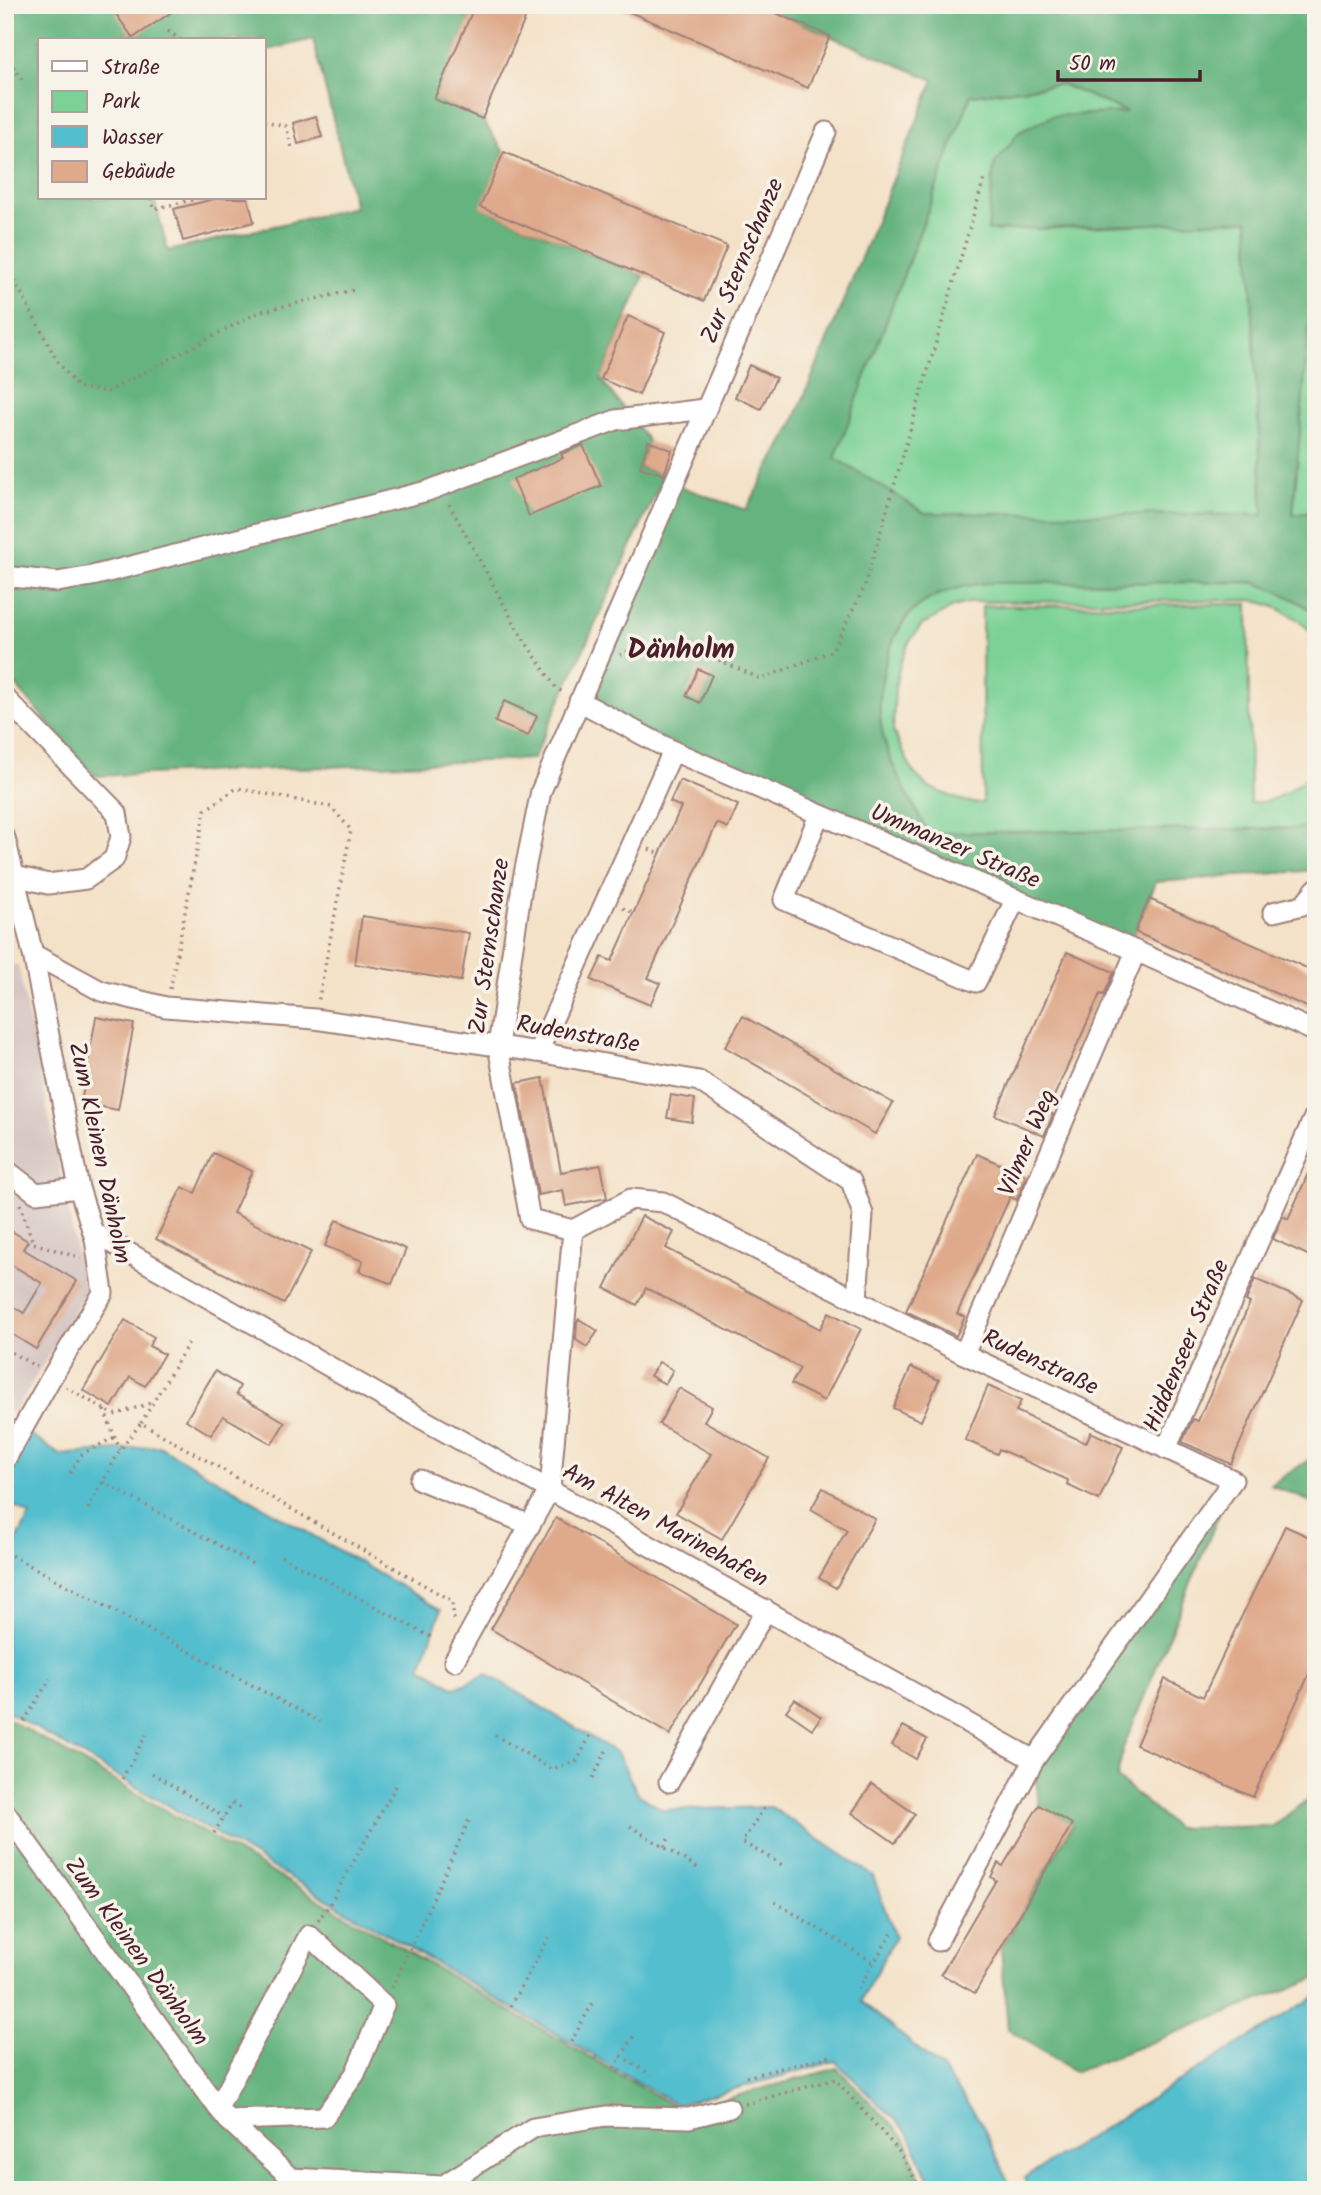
<svg xmlns="http://www.w3.org/2000/svg" width="1321" height="2195" font-family="Kalam,sans-serif">
  <style>
    .industrial { fill: #d1bfbd }
    .green { fill: #7cd296; stroke: #637860; stroke-width: 2 }
    .forest { fill: #65b47f; stroke: #586a55; stroke-width: 2; fill-rule: evenodd }
    .water { fill: #53bece; stroke: #4e6e7c; stroke-width: 2 }
    .building { fill: #dfaa8c }
    .lines { fill: none; stroke-linecap: round; stroke-linejoin: round }
    .minor-casing { stroke: #9f807a; stroke-width: 23 }
    .path { stroke: #9f807a; stroke-width: 3.5; stroke-dasharray: 2 5; stroke-linecap: butt }
    .minor { stroke: #fff; stroke-width: 19 }
    .labels { text-anchor: middle; dominant-baseline: central; stroke-width: 7; stroke-linejoin: round; paint-order: stroke }
    .street-label { font-size: 24px; fill: #4a1f2b; stroke: #f7f3e8 }
    .quarter-label { font-size: 28px; font-weight: bold; fill: #4a1f2b; stroke: #f7f3e8 }
  </style>
  <rect width="100%" height="100%" fill="#f7f3e8"/>
  <filter id="ink" filterUnits="userSpaceOnUse"><feTurbulence type="fractalNoise" baseFrequency=".0143" numOctaves="2"/><feDisplacementMap in="SourceGraphic" scale="14" xChannelSelector="R" yChannelSelector="G"/><feConvolveMatrix kernelMatrix="1 2 1 2 8 2 1 2 1" color-interpolation-filters="sRGB"/></filter>
  <filter id="wash" filterUnits="userSpaceOnUse"><feTurbulence type="fractalNoise" baseFrequency=".00686" numOctaves="4" result="noise"/><feDisplacementMap in="SourceGraphic" scale="28" xChannelSelector="R" yChannelSelector="G"/><feGaussianBlur stdDeviation="1.57" result="paint"/><feColorMatrix in="noise" values="0 0 0 0 0 0 0 0 0 0 0 0 0 0 0 0 0 1.4 0 .05"/><feComposite in="paint" operator="in"/></filter>
  <g filter="url(#wash)">
    <rect width="100%" height="100%" fill="#f4e2c8"/>
    <path class="industrial" d="M5 964 18 965 85 1294 14 1413 5 1408Z"/>
    <g class="green">
      <path d="M1061 84 1129 113 1053 116 988 231 1248 220 1263 515 925 513 835 458 971 95Z"/>
      <path d="M1316 238V511L1293 516Z"/>
      <path d="M1252 582C1277 590 1296 598 1316 615V637C1299 617 1279 606 1253 600L972 602 953 607 921 626 909 642 900 664 895 688 893 731 913 772 928 787 960 800 974 803H983L982 606 1248 604 1250 803C1274 804 1302 785 1316 766V812L1308 828 928 833C912 800 889 767 882 731 875 696 885 643 909 615 929 593 959 586 986 583Z"/>
    </g>
    <g class="forest">
      <path d="M16 5H475L435 99 482 119 504 152 481 207 644 276 601 379 648 441 640 467 664 475 533 759 94 776 5 673V11ZM313 39 355 207 168 251 154 198H40V40H264V51Z"/>
      <path d="M757 5 1316 6V238L1293 515 1316 511V615C1296 598 1277 590 1252 582L986 583C959 586 929 593 909 615 885 643 875 696 882 731 889 767 912 800 928 833L1308 828 1316 812V870L1156 882 1135 932 1136 951 579 701 673 484 746 510 792 426 934 80ZM1061 84 1127 112 1052 116 1019 132 994 165 988 231 1248 220 1263 515 925 513 835 458 971 95Z"/>
      <path d="M1316 1455V1504L1271 1485Z"/>
      <path d="M1233 1480 1123 1748 1117 1778 1176 1828 1273 1826 1316 1793V1978L1075 2072 1008 2029 1001 1949 1072 1825 1039 1805 1034 1760Z"/>
      <path d="M5 1717 682 2111 837 2068 905 2137 924 2190H5Z"/>
    </g>
    <g class="water">
      <path d="M5 1418 60 1455 159 1446 441 1610 421 1667 455 1688 487 1674 617 1753 638 1794 663 1810 771 1807 873 1876 895 1937 861 2001 942 2069 981 2122 1012 2190H933L908 2132 835 2061 677 2105 5 1710V1563L30 1515 5 1501Z"/>
      <path d="M1316 1996V2190H1029L1024 2178Z"/>
    </g>
    <g id="blocks">
      <g class="building">
        <path d="M130 5H182L133 38 116 14Z"/>
        <path d="M475 5H531L482 119 434 99Z"/>
        <path d="M613 5H757L830 36 808 88Z"/>
        <path d="M316 116 322 137 298 144 293 123Z"/>
        <path d="M504 152 727 246 704 301 480 207Z"/>
        <path d="M218 198H248L254 222 183 241 174 209Z"/>
        <path d="M628 316 665 332 639 395 601 379Z"/>
        <path d="M749 365 776 378 761 409 735 397Z"/>
        <path d="M648 441 672 450 664 475 640 467Z"/>
        <path d="M583 445 601 486 529 516 513 479 563 458 561 454Z"/>
        <path d="M698 669 712 675 700 703 686 696Z"/>
        <path d="M504 701 537 716 528 736 495 722Z"/>
        <path d="M680 780 738 805 728 828 717 823 648 978 660 983 650 1005 591 980 602 957 612 961 681 807 670 802Z"/>
        <path d="M1149 899 1316 972V1011L1135 932Z"/>
        <path d="M362 916 469 933 461 981 355 964Z"/>
        <path d="M1067 952 1114 972 1104 995 1100 994 1047 1112 1053 1114 1044 1136 995 1115Z"/>
        <path d="M743 1016 893 1103 875 1134 725 1047Z"/>
        <path d="M96 1017 134 1024 118 1110 81 1103Z"/>
        <path d="M543 1078 561 1172 601 1165 607 1198 566 1206 563 1190 538 1195 517 1083Z"/>
        <path d="M671 1095 695 1099 692 1122 667 1118Z"/>
        <path d="M213 1153 252 1171 233 1213 311 1252 284 1304 156 1239 182 1187 195 1193Z"/>
        <path d="M977 1154 1027 1176 1017 1200 1010 1197 957 1314 965 1317 956 1336 906 1311Z"/>
        <path d="M1316 1156V1259L1273 1239 1283 1216 1288 1219Z"/>
        <path d="M642 1216 674 1232 666 1248 820 1329 829 1312 861 1329 824 1401 791 1384 800 1368 646 1288 637 1305 605 1288Z"/>
        <path d="M336 1220 406 1249 392 1284 359 1271 363 1261 325 1246Z"/>
        <path d="M5 1227 28 1241 23 1249 77 1281 36 1349 5 1330V1302L24 1313 42 1283 5 1261Z"/>
        <path d="M1255 1279 1303 1300 1231 1464 1182 1442 1193 1419 1198 1421 1250 1303 1246 1301Z"/>
        <path d="M579 1319 598 1331 587 1347 576 1340 577 1322Z"/>
        <path d="M125 1320 154 1337 149 1346 164 1354 145 1386 130 1377 112 1407 83 1390Z"/>
        <path d="M659 1362 673 1370 665 1384 650 1376Z"/>
        <path d="M911 1367 939 1380 921 1421 893 1408Z"/>
        <path d="M215 1371 240 1386 236 1394 285 1422 272 1444 223 1416 211 1435 186 1420Z"/>
        <path d="M988 1386 1021 1401 1016 1411 1086 1443 1091 1432 1123 1447 1099 1500 1067 1485 1068 1480 999 1449 997 1454 965 1440Z"/>
        <path d="M679 1388 712 1407 704 1421 769 1458 722 1539 676 1513 711 1454 659 1424Z"/>
        <path d="M823 1488 875 1519 836 1588 819 1578 847 1530 811 1509Z"/>
        <path d="M556 1518 736 1624 670 1735 491 1629Z"/>
        <path d="M1285 1526 1316 1540V1659L1253 1797 1136 1745 1165 1679 1203 1697Z"/>
        <path d="M795 1699 821 1717 812 1729 786 1711Z"/>
        <path d="M903 1726 927 1739 916 1759 892 1745Z"/>
        <path d="M872 1784 915 1814 895 1843 852 1813Z"/>
        <path d="M1039 1805 1072 1824 975 1993 941 1974 996 1880 991 1877 998 1863 1003 1866Z"/>
      </g>
    </g>
  </g>
  <g filter="url(#ink)">
    <use href="#blocks" fill-opacity="0" stroke="#9f807a" stroke-width="2"/>
    <g class="lines">
      <g class="minor-casing">
        <g id="minor">
          <path d="M5 576 57 582 92 576 427 491 616 420 705 409"/>
          <path d="M5 698 117 813 121 837 114 859 86 879 48 884 15 876"/>
          <path d="M579 701 673 751 1136 951 1316 1032"/>
          <path d="M819 815 784 900 976 982 1015 900"/>
          <path d="M5 838 33 954 79 1188 95 1239 103 1293 51 1378 5 1460"/>
          <path d="M1273 912 1303 905 1316 889"/>
          <path d="M33 954 101 991 166 1007 315 1019 538 1052 699 1081 851 1181 863 1214 857 1299"/>
          <path d="M538 1052 673 751"/>
          <path d="M5 1169 36 1193 79 1188"/>
          <path d="M573 1230 631 1199 663 1202 964 1354 1233 1480 1034 1760"/>
          <path d="M94 1233 397 1405 1034 1760 938 1941"/>
          <path d="M964 1354 1136 951"/>
          <path d="M1166 1449 1316 1113"/>
          <path d="M420 1480 530 1525"/>
          <path d="M454 1661 550 1489 573 1230 530 1219 498 1046 523 879 541 791 826 132"/>
          <path d="M669 1782 766 1610"/>
          <path d="M5 1812 218 2108 228 2120 324 2117 355 2074 384 2005 309 1935 218 2108"/>
          <path d="M228 2120 291 2178 442 2186 533 2128 606 2116 689 2118 729 2108"/>
        </g>
      </g>
      <g class="path">
        <path d="M168 31 181 40"/>
        <path d="M5 55 24 82"/>
        <path d="M264 121 286 126 292 148"/>
        <path d="M151 198 154 209 199 198"/>
        <path d="M5 262 56 359 77 387 107 392 259 312 354 290"/>
        <path d="M449 504 519 632 556 688 565 693"/>
        <path d="M620 655 642 645 679 642 761 679 832 651 864 588 984 179"/>
        <path d="M649 849 660 854"/>
        <path d="M623 908 634 913"/>
        <path d="M170 989 205 810 237 788 331 807 351 830 318 1003"/>
        <path d="M20 1204 33 1243 81 1258"/>
        <path d="M5 1349 37 1367"/>
        <path d="M66 1387 114 1415 154 1402"/>
        <path d="M104 1410 120 1450"/>
        <path d="M141 1423 189 1342"/>
        <path d="M70 1473 82 1454 115 1437"/>
        <path d="M103 1482 255 1565"/>
        <path d="M88 1509 120 1450 141 1423 452 1601 454 1619 456 1621"/>
        <path d="M5 1552 320 1722"/>
        <path d="M281 1556 431 1637"/>
        <path d="M24 1721 50 1679"/>
        <path d="M495 1735 551 1769 577 1761 590 1736"/>
        <path d="M152 1773 224 1817"/>
        <path d="M593 1778 608 1747"/>
        <path d="M122 1779 146 1735"/>
        <path d="M764 1808 742 1842 786 1867"/>
        <path d="M630 1826 699 1869"/>
        <path d="M214 1833 232 1803 241 1809"/>
        <path d="M664 1847 669 1838"/>
        <path d="M775 1902 874 1963"/>
        <path d="M318 1921 331 1902 397 1784"/>
        <path d="M392 1988 470 1818"/>
        <path d="M858 1989 893 1931"/>
        <path d="M510 2006 551 1934"/>
        <path d="M571 2042 593 2002"/>
        <path d="M621 2056 651 2075"/>
        <path d="M614 2068 635 2034"/>
        <path d="M746 2077 830 2056"/>
        <path d="M745 2104 835 2079 898 2150 921 2190"/>
      </g>
      <use href="#minor" class="minor"/>
    </g>
  </g>
  <g class="labels">
    <g class="street-label">
      <text transform="translate(743 261) rotate(-67)">Zur Sternschanze</text>
      <text transform="translate(955 847) rotate(23)">Ummanzer Straße</text>
      <text transform="translate(490 946) rotate(-82)">Zur Sternschanze</text>
      <text transform="translate(578 1035) rotate(10)">Rudenstraße</text>
      <text transform="translate(1028 1143) rotate(-67)">Vilmer Weg</text>
      <text transform="translate(99 1153) rotate(78)">Zum Kleinen Dänholm</text>
      <text transform="translate(1187 1346) rotate(-67)">Hiddenseer Straße</text>
      <text transform="translate(1040 1363) rotate(25)">Rudenstraße</text>
      <text transform="translate(665 1526) rotate(29)">Am Alten Marinehafen</text>
      <text transform="translate(136 1952) rotate(54)">Zum Kleinen Dänholm</text>
    </g>
    <g class="quarter-label">
      <text x="681" y="650">Dänholm</text>
    </g>
  </g>
  <rect width="1321" height="2195" fill="none" stroke="#f7f3e8" stroke-width="28"/>
  <rect x="38" y="38" width="228" height="161" fill="#f7f3e8" stroke="#b29e9c" stroke-width="2"/>
  <rect x="52" y="61" width="35" height="10" fill="#ffffff" stroke="#b29e9c" stroke-width="2"/>
  <text x="102" y="74" font-size="21" fill="#4a1f2b">Straße</text>
  <rect x="52" y="91" width="35" height="21" fill="#7cd296" stroke="#b29e9c" stroke-width="2"/>
  <text x="102" y="108" font-size="21" fill="#4a1f2b">Park</text>
  <rect x="52" y="126" width="35" height="21" fill="#53bece" stroke="#b29e9c" stroke-width="2"/>
  <text x="102" y="144" font-size="21" fill="#4a1f2b">Wasser</text>
  <rect x="52" y="161" width="35" height="21" fill="#dfaa8c" stroke="#b29e9c" stroke-width="2"/>
  <text x="102" y="178" font-size="21" fill="#4a1f2b">Gebäude</text>
  <path d="M1058 70v10h142v-10" fill="none" stroke="#4a1f2b" stroke-width="3.5"/>
  <text x="1069" y="70" font-size="21" fill="#4a1f2b" stroke="#f7f3e8" stroke-width="5" paint-order="stroke">50 m</text>
</svg>
